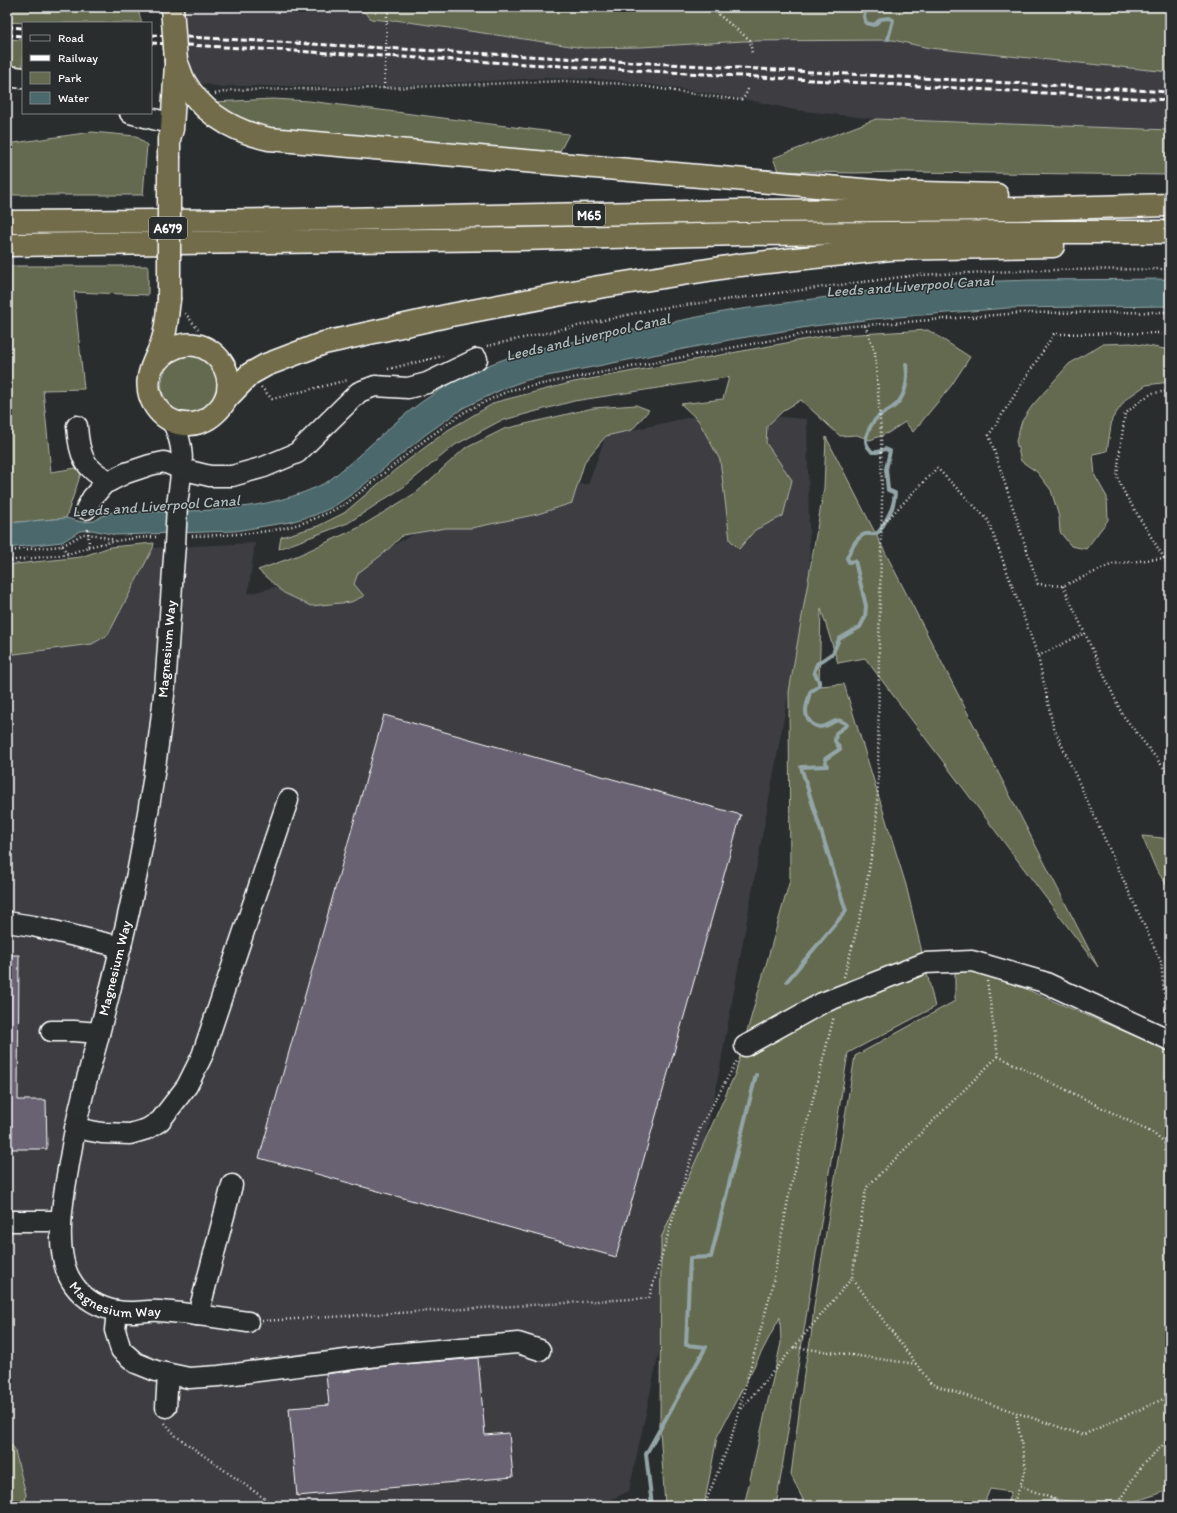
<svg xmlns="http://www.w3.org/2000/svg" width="1177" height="1513" font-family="Itim,sans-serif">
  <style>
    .built { fill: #3d3d43 }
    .green { fill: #646a50; stroke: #b2b4a8 }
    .water { fill: #4b696c; stroke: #93a5a7 }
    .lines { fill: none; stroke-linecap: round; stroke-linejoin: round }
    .stream { stroke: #93a5a7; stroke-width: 4 }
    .building { fill: #686273; stroke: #fff }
    .minor-casing { stroke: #fff; stroke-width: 23 }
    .highway-casing { stroke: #fff; stroke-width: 25 }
    .path { stroke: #fff; stroke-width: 2.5; stroke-dasharray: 1 3; stroke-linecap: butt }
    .minor { stroke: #2a2d2e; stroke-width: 20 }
    .highway { stroke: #726c4b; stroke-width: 22 }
    .rail { stroke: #fff; stroke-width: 3; stroke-dasharray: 6 3; stroke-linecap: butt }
    .minor-bridge-casing { stroke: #fff; stroke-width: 23; stroke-linecap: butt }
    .highway-bridge-casing { stroke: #fff; stroke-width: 25; stroke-linecap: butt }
    .path-bridge { stroke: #fff; stroke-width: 2.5; stroke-dasharray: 1 3; stroke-linecap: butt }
    .minor-bridge { stroke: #2a2d2e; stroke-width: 20 }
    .highway-bridge { stroke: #726c4b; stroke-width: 22 }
    .labels { text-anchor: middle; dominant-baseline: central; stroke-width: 3; stroke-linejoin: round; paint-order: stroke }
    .shield { fill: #2a2d2e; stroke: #bfc0c0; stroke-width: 1 }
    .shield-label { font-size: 13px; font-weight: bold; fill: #fff }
    .street-label { font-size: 14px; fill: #fff; stroke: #2a2d2e }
    .water-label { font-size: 15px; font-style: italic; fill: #aebcbd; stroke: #2a2d2e }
  </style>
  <rect width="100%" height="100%" fill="#2a2d2e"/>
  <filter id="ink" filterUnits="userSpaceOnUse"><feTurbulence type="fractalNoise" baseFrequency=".025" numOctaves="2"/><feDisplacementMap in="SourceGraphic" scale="8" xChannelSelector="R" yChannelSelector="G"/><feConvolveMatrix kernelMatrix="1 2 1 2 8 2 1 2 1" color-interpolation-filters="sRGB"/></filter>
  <g filter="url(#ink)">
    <g class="built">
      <path d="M179 7H323L358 9 367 14 392 21 395 20 584 48 641 47 744 41 893 40 929 48 1170 71V130L876 119 795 110 739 98 626 81 597 79 543 78 390 86H235L221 87 200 83 192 73 183 51Z"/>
      <path d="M713 412 807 419 810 575 716 1089 629 1491 598 1506H7V655L92 644 107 635 153 548 255 543 248 594 351 568 498 489 588 484 606 436Z"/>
    </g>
    <g class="green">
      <path d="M7 7H137L142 23H27L7 22Z"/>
      <path d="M323 7H1170V72L929 48 893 40 744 41 641 47 584 48 395 20 392 21 371 19C361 4 339 8 323 7Z"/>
      <path d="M7 39 23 40V68L7 67Z"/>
      <path d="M273 99 309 101 569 134 559 153 259 129 246 124 214 102Z"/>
      <path d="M876 119 1170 130V175L906 172 853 173 778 171 773 158Z"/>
      <path d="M92 132 136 136 147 145 143 195H7V144Z"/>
      <path d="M7 266H148V295L74 292 84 389 43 390 51 472 83 467 66 518 7 523Z"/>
      <path d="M928 330 970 357 951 386 913 432 905 422 888 433 870 440 857 435 840 436 801 400 784 410 767 426 766 443 792 480 783 516 755 530 739 549 730 540 720 460 698 420 681 404 723 399 729 377 574 401 500 421 455 445 405 486 348 523 279 549 281 537 318 526 344 513 395 470 448 430 496 402 574 382 824 336Z"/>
      <path d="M1131 343 1170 350V382L1146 385 1126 399 1112 419 1107 451 1093 454 1095 476 1107 497 1108 520 1086 549 1071 546 1060 532 1059 517 1051 490 1037 472 1021 461 1016 441 1022 421 1032 406 1069 364 1102 344Z"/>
      <path d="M187 356H196L213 365 221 392 203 414C196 414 187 416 181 413 161 406 155 380 170 364 175 360 180 358 187 356Z"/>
      <path d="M636 405 649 410 632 430 606 436 585 461 572 503 538 514 472 528H446L403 535 383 554 358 573 354 584 364 596 351 602 311 606 284 593 258 570 299 555 360 527 417 492 464 449 504 429 593 408Z"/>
      <path d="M826 437 1098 967 865 658 838 663 821 609 819 686 844 684 906 885 935 1007 848 1053 776 1506H744L781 1343 780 1317 717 1437 704 1506H665L660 1429 661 1238 735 1074 790 880 789 692 824 488Z"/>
      <path d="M154 543 153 548 108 635 92 644 7 655V565L81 557 110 547Z"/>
      <path d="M1142 836 1163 838 1170 844V891L1155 867Z"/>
      <path d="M955 971 986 972 1170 1051V1490L1121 1506H1101L1049 1498 1067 1506H1006L1011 1492 990 1489 983 1506H806L791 1475 805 1366 811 1337 814 1306 855 1056 955 1001Z"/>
      <path d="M7 1440 14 1448 26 1494 25 1506H7Z"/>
    </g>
    <path class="water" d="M1170 279V306L1008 308 873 319 814 326 729 340 527 380 507 387 463 408 425 435 355 492 333 507 315 515 290 522 235 531 116 535 92 530 80 531 62 542 7 548V523L66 518 82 522 94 521 102 516 115 511 125 512C192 511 266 514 327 482 360 457 389 425 423 401 461 375 493 361 537 349L728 311 877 290 970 282 1032 280Z"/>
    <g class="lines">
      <g class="stream">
        <path d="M866 7 864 17 866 23 874 25 881 19 889 18 893 20 888 39"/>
        <path d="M787 981 846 911 801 767 827 766 825 759 840 749 835 741 836 733 847 725C836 716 835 723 825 726 815 730 806 720 806 711 806 705 809 698 810 692L819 686V681L814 672 817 664 833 653 839 639 860 627 865 617 866 606 855 561 849 562 847 558C851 550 855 539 863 535 867 532 871 535 875 534 881 532 882 526 885 522 891 511 894 506 895 493L888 490 886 469 890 451 885 449 878 452H872C871 450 868 448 867 445 863 437 872 422 878 417 885 411 895 409 900 400 907 389 908 376 906 364"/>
        <path d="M652 1506 646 1454 706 1347 686 1345 690 1258 711 1257 756 1075"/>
      </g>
    </g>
    <g class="building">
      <path d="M384 715 741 815 616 1257 259 1158Z"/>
      <path d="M7 955H19L18 1100H46L47 1149H7Z"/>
      <path d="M478 1358 485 1435 509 1433 513 1477 297 1496 289 1408 329 1405 326 1374 394 1365Z"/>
    </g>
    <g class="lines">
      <g class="minor-casing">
        <g id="minor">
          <path d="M7 76 23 78"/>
          <path d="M130 113 165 122 172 123"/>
          <path d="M171 420C188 448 181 473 177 505"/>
          <path d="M77 426C79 454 83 469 110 481"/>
          <path d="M86 509 92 498 104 484 126 473 150 465 164 462 181 469 210 476H232L264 467 297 453 359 392 375 386 408 388 427 383 477 359"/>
          <path id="s1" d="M175 545C171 592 169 639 165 686 159 745 150 805 139 863 128 923 112 982 97 1042 87 1078 77 1114 71 1152 65 1189 50 1253 74 1285 84 1299 100 1308 117 1311 131 1314 145 1310 159 1311 189 1313 218 1318 248 1322"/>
          <path d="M7 922 33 926 121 947"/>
          <path d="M51 1031H74L99 1033"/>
          <path d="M745 1046 822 1003 925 963 972 961 1044 982 1170 1040"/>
          <path d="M75 1128 102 1133 130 1134 147 1129 160 1121 187 1086 202 1056 288 800"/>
          <path d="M7 1221H61"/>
          <path d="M117 1311 115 1330 121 1350 136 1363 156 1371 189 1378 219 1376 393 1354 518 1343 540 1350"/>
          <path d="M198 1315 232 1185"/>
          <path d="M166 1407 168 1374"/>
        </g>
      </g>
      <g class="highway-casing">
        <g id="highway">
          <path d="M176 61C179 67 181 75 184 81 203 114 233 131 269 139L886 192 997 195"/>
          <path d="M169 156V139L172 129 176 64"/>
          <path d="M7 222 292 220 740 211 1018 209 1170 205"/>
          <path d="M7 245 519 239 743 234 1017 232H1170"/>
          <path d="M154 364C198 311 255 379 215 413 207 421 195 425 184 424 160 422 143 396 150 373 153 361 160 351 163 339 167 327 167 313 169 300"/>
          <path d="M225 400 250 374 266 365 324 343 451 315 599 287 740 265 890 249 1053 246"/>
        </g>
      </g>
      <g class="path">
        <path d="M709 7 750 40 752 54"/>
        <path d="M387 21V14L392 7"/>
        <path d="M215 94 232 90 384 88 564 81 628 84 708 96 741 100 745 96 748 89"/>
        <path d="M185 313 198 329"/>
        <path d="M1170 333 1054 334 989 435 1038 584 1063 586 1113 564 1164 558 1170 567"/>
        <path d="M487 346 654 309 917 275 1041 270 1170 269"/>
        <path d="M388 369 443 356"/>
        <path d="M261 387 272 399 348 380"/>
        <path d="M884 523 937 468 988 520 1038 656 1053 726 1161 962 1167 1021"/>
        <path d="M192 536C226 535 267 534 299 524 316 519 332 511 347 503L425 440 466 411 510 390 841 327 1021 313 1170 312"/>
        <path d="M62 546 68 554"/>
        <path d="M88 547C113 541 133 537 159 537"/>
        <path d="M7 551 62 546 83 534 96 535 115 540"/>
        <path d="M1164 558 1125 494 1117 477 1119 457 1125 414 1141 400 1153 393 1170 391"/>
        <path d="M7 561 69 554 88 547 89 544"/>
        <path d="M1063 586 1122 714 1170 776"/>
        <path d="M1038 656 1085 633"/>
        <path d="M844 977 862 910 876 829 878 784 879 645 882 503 881 433 875 352 865 325"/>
        <path d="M987 981 998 1056"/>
        <path d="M998 1056 866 1188 852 1278 931 1384 1083 1435 1170 1396"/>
        <path d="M998 1056 1153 1133 1170 1148"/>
        <path d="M262 1321 649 1298 700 1128 738 1059"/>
        <path d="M794 1347 852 1278"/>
        <path d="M741 1409 794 1347 916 1364"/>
        <path d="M165 1423 176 1436 275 1506"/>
        <path d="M1020 1486 1072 1506"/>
        <path d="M704 1506 731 1439 772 1288 789 1194 834 1016"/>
        <path d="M1013 1506 1026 1469 1016 1413"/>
        <path d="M1116 1506 1141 1466 1170 1438"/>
      </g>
      <use href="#minor" class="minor"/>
      <use href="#highway" class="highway"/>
      <g class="rail">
        <path d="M7 27 23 28"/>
        <path d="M7 35 23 36"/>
        <path d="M151 35 1170 92"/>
        <path d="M151 43 1170 100"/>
      </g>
      <g class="minor-bridge-casing">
        <path id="minor-bridge" d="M175 545 177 505"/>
      </g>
      <g class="highway-bridge-casing">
        <g id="highway-bridge">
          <path d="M172 7 176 61"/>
          <path d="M169 156V300"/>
        </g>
      </g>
      <g class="path-bridge">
        <path d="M384 88 387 21"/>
        <path d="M88 529 89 544"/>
      </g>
      <use href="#minor-bridge" class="minor-bridge"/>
      <use href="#highway-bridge" class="highway-bridge"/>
    </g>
  </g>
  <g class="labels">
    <g class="shield">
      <rect x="573" y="204" width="32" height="22" rx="3"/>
      <rect x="149" y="217" width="38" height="22" rx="3"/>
    </g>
    <g class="shield-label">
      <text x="589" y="215">M65</text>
      <text x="168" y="228">A679</text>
    </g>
    <g class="street-label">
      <text transform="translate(167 649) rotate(-85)">Magnesium Way</text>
      <text transform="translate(115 968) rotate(-76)">Magnesium Way</text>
      <text stroke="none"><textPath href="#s1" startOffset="800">Magnesium Way</textPath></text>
    </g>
    <g class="water-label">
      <text transform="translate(910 286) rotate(-4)">Leeds and Liverpool Canal</text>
      <text transform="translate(588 337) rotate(-13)">Leeds and Liverpool Canal</text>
      <text transform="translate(156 506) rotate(-4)">Leeds and Liverpool Canal</text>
    </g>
  </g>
  <rect width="1177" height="1513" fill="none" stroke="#2a2d2e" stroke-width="24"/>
  <rect x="12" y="12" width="1153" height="1489" fill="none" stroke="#fff" stroke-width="1.5" filter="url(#ink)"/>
  <rect x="22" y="22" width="130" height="92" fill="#2a2d2e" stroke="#7f8182"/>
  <rect x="30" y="35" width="20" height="6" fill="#2a2d2e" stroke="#7f8182"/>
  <text x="58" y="42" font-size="12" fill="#ffffff">Road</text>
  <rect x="30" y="55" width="20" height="6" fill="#ffffff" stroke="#7f8182"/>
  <text x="58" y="62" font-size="12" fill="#ffffff">Railway</text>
  <rect x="30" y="72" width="20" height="12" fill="#646a50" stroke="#7f8182"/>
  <text x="58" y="82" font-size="12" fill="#ffffff">Park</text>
  <rect x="30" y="92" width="20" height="12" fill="#4b696c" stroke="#7f8182"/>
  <text x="58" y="102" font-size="12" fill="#ffffff">Water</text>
</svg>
